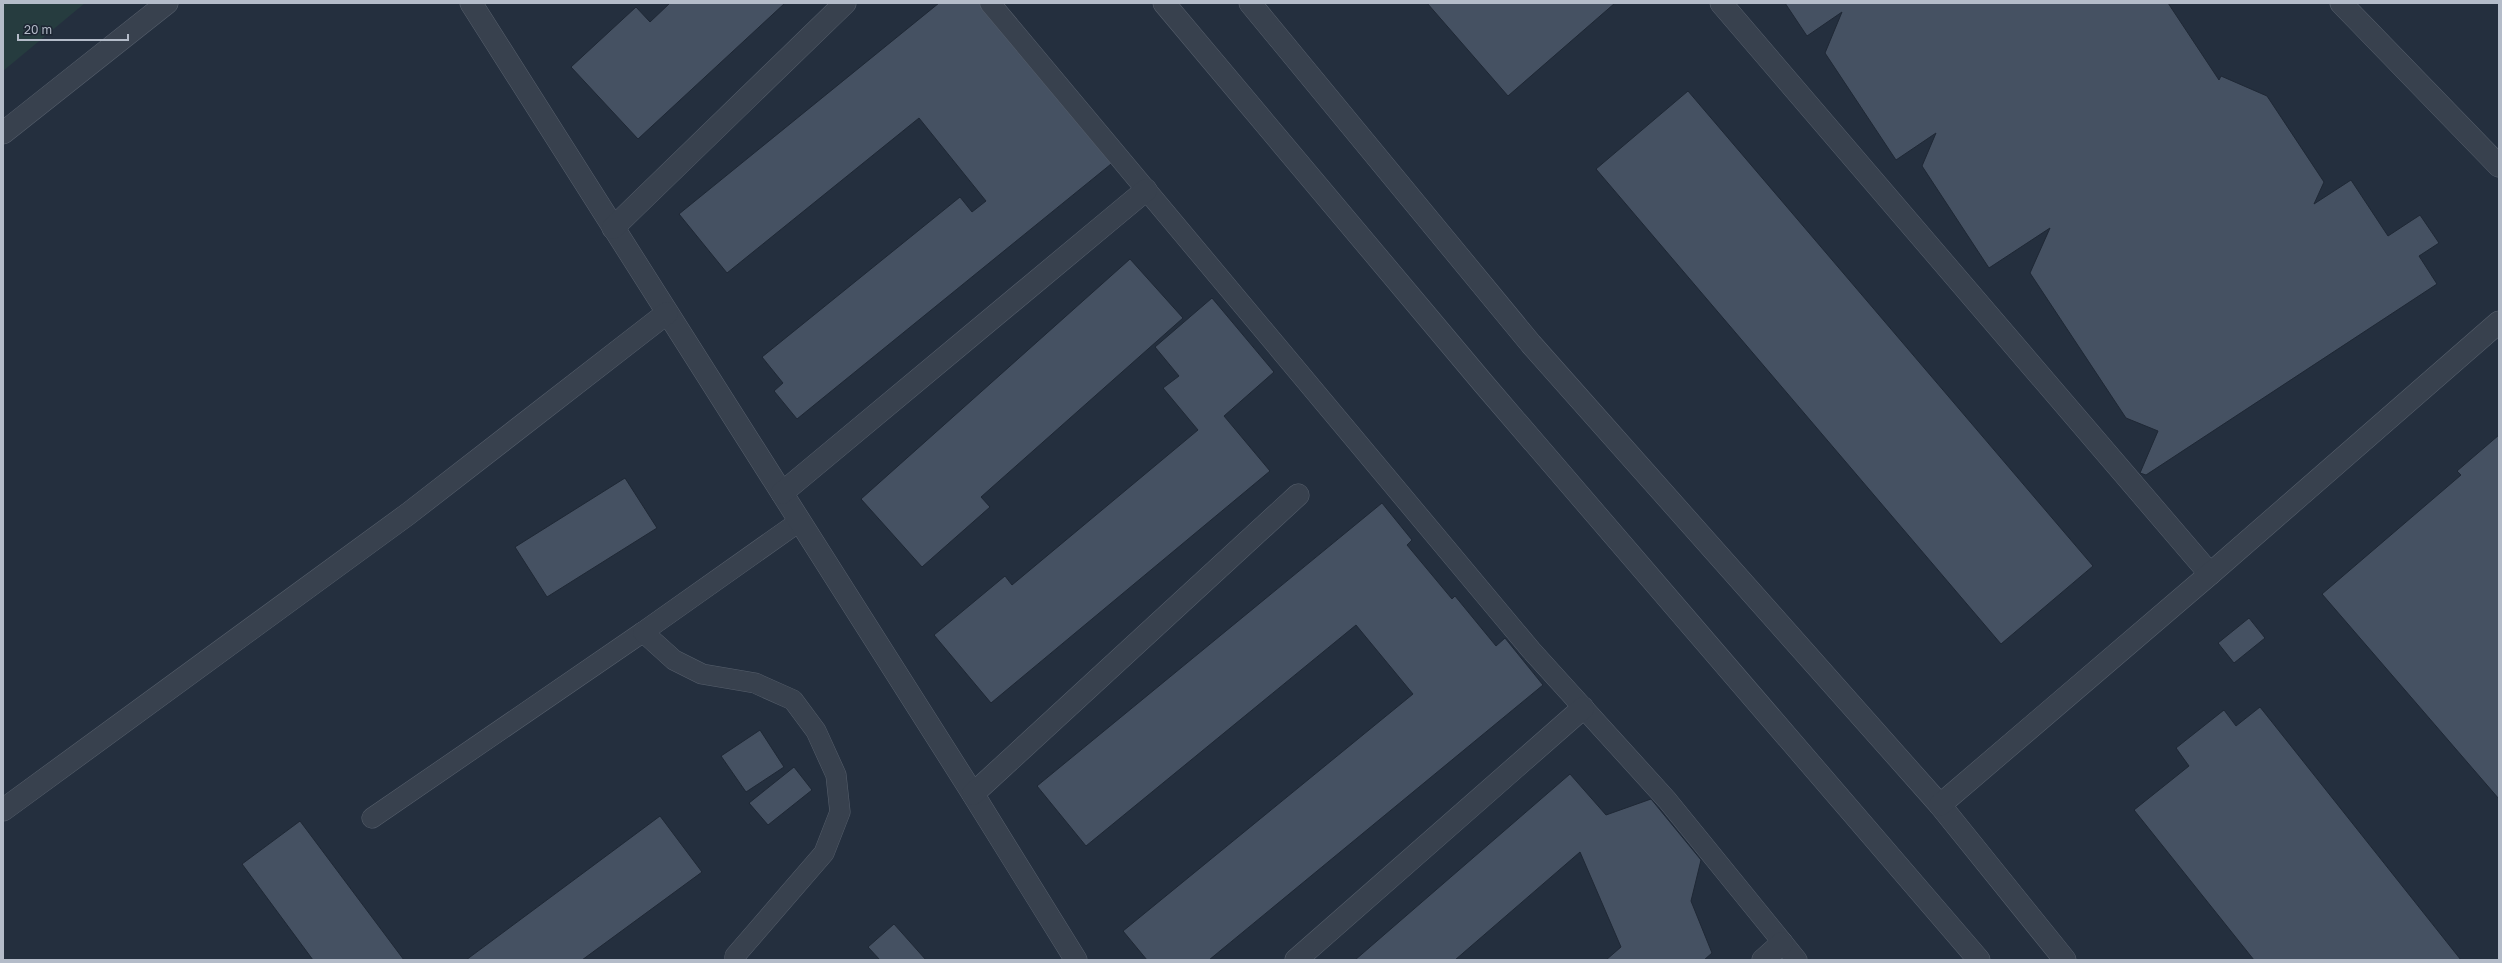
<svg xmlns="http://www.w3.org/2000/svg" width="2502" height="963" font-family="'Golos Text',sans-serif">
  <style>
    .green { fill: #263c3f }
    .building { fill: #455162; stroke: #1f2835 }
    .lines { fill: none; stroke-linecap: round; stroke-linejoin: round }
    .service-casing { stroke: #565f6c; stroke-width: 21 }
    .minor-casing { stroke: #565f6c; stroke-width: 23 }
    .tertiary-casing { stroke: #565f6c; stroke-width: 23 }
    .service { stroke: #38414e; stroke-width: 20 }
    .minor { stroke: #38414e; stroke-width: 22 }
    .tertiary { stroke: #38414e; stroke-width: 22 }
  </style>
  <rect width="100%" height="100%" fill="#242f3e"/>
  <path class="green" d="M3 3H85L3 71Z"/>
  <g class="building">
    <path d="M670 3H785L638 139 571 67 636 7 650 22Z"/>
    <path d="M939 3H982L1116 160 797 419 774 391 783 383 762 357 960 197 972 212 986 201 919 118 727 273 679 214Z"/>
    <path d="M1427 3H1615L1508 96Z"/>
    <path d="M1785 3H2168L2219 80 2221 76 2267 96 2324 182 2314 204 2351 180 2388 236 2420 215 2439 243 2419 256 2437 284 2146 475 2140 473 2158 431 2126 418 2030 273 2050 228 1989 268 1922 166 1936 133 1896 160 1825 53 1842 12 1807 36Z"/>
    <path d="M1688 91 2093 566 2001 644 1596 169Z"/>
    <path d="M1130 259 1183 318 981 497 990 507 922 567 861 499Z"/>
    <path d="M1212 298 1274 372 1224 416 1270 471 991 703 934 635 1005 576 1012 585 1198 430 1163 388 1179 376 1155 347Z"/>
    <path d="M2499 435V799L2322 594 2461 475 2457 471Z"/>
    <path d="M625 478 657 528 547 597 515 547Z"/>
    <path d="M1382 503 1412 540 1407 545 1452 599 1455 596 1496 646 1505 638 1543 685 1209 960H1147L1123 931 1413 694 1356 625 1086 846 1037 786Z"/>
    <path d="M2249 618 2265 638 2234 663 2218 643Z"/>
    <path d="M2260 707 2461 960H2254L2134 810 2189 766 2176 748 2224 710 2236 726Z"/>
    <path d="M760 730 784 767 746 792 721 756Z"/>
    <path d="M794 767 812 790 768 825 749 803Z"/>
    <path d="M1570 774 1606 815 1651 799 1701 860 1691 901 1712 953 1704 960H1606L1621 947 1580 852 1455 960H1355Z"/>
    <path d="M660 816 702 872 582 960H466Z"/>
    <path d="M300 821 404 960H313L242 864Z"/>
    <path d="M894 924 926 960H880L868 947Z"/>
  </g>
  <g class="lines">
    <g class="service-casing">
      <g id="service">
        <path d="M990 3 1531 650 1667 800 1797 960"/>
        <path d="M372 818 643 632"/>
        <path d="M735 960V956L824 853 840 812 836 775 816 731 793 700 755 683 702 674 674 660 643 632 800 521"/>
      </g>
    </g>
    <g class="minor-casing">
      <g id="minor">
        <path d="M471 3 973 794 1076 960"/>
        <path d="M1164 3 1483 383 1979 960"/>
        <path d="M1250 3 1531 344 1940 805 2065 960"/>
        <path d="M1721 3 2210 574"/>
        <path d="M2341 3 2499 166"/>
        <path d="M613 228 845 3"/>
        <path d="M782 493 1146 190"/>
        <path d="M973 794 1298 495"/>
        <path d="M1940 805 2210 574 2499 322"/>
        <path d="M3 810 408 514 667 313"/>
        <path d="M1296 960 1583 708"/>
        <path d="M1763 960 1782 943"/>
      </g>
    </g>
    <g class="tertiary-casing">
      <path id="tertiary" d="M3 133 167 3"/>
    </g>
    <use href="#service" class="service"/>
    <use href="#minor" class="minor"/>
    <use href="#tertiary" class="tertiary"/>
  </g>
  <rect width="2502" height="963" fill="none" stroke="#b4bcc9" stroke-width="8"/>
  <path d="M18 34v6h110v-6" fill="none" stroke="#b4bcc9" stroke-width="2"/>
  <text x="24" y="34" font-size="12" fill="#b4bcc9" stroke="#1d2633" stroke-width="3" paint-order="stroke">20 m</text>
</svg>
